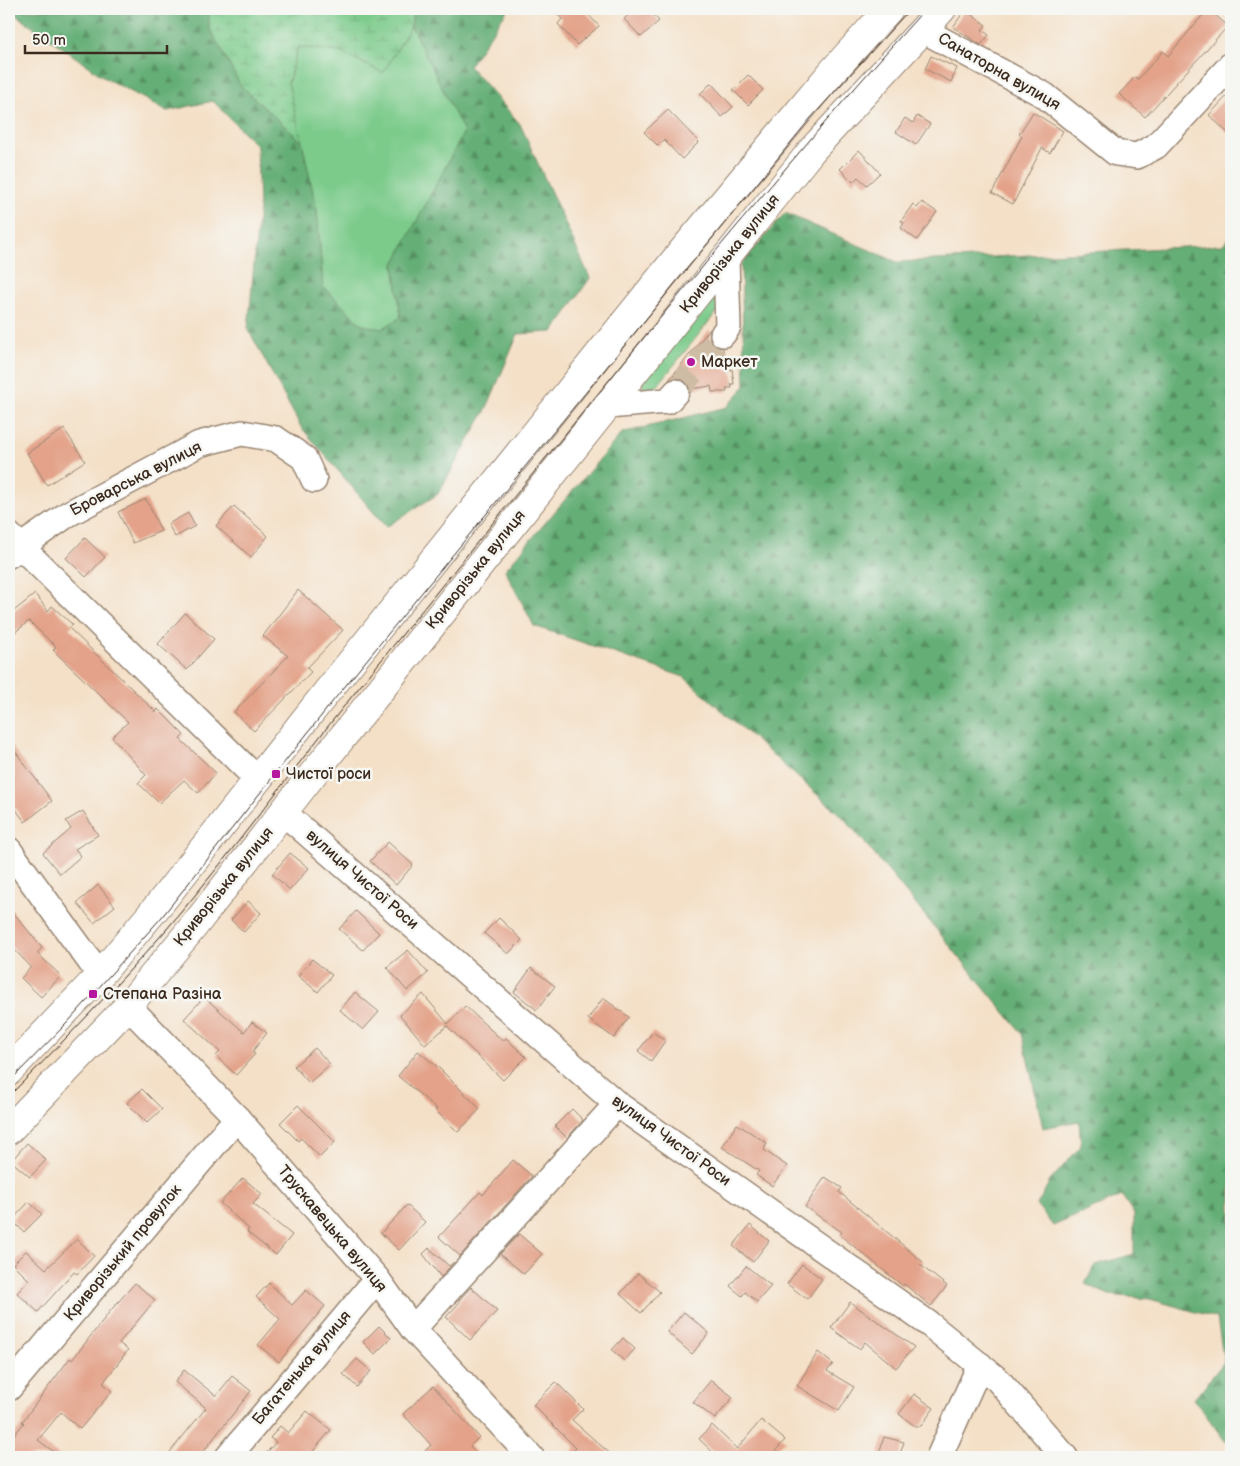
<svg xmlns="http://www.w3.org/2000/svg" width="1240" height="1466" font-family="'Balsamiq Sans',sans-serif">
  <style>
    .grass { fill: #7ccb8b; stroke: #5c7a54 }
    .forest { fill: url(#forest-firs); stroke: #506c4a }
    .wetland { fill: url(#wetland-marsh); stroke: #5c7a54 }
    .building { fill: #e3a289 }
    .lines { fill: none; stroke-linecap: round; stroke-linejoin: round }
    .minor-tunnel { stroke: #cfbca5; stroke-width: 25; stroke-dasharray: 25 12; stroke-linecap: butt }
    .minor-casing { stroke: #988572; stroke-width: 28 }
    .major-casing { stroke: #988572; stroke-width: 30 }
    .minor { stroke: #fff; stroke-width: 25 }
    .major { stroke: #fff; stroke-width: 28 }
    .tram { stroke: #3b2a1e; stroke-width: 1 }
    .poi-dot { fill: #b5179e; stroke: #f6f6f2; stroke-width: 2 }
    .labels { text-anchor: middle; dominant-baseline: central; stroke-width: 5; stroke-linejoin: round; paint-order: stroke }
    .street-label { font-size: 16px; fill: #3b2a1e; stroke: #f6f6f2 }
    .poi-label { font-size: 16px; fill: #3b2a1e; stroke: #f6f6f2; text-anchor: start }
  </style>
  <defs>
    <pattern id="forest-firs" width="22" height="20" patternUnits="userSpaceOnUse" patternTransform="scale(1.25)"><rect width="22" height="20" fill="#65af77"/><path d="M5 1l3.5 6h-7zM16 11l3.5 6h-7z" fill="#548f61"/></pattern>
    <pattern id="wetland-marsh" width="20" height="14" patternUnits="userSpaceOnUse" patternTransform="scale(1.25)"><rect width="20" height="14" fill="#7ccb8b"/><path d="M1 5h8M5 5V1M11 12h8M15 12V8" fill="none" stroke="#6cae78"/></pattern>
  </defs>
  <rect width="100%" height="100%" fill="#f6f6f2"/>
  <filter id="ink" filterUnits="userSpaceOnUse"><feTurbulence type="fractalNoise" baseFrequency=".02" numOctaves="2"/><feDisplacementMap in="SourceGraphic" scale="10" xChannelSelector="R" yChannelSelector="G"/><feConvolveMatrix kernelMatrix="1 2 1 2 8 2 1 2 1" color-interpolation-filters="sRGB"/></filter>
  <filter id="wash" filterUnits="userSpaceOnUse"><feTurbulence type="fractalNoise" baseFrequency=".0096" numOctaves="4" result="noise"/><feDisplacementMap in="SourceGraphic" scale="20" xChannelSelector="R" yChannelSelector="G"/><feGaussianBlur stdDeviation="1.12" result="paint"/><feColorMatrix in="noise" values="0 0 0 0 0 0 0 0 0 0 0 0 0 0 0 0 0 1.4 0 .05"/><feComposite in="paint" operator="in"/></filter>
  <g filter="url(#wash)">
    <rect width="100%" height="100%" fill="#f4e0c7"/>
    <g class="grass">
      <path d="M411 26 465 132 394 264 401 317 382 329 362 325 323 287 317 211 288 83 298 47 341 52 383 73Z"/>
      <path d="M720 297 719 309 654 390 642 393 643 381 707 302Z"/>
    </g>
    <g class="forest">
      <path d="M209 9V27L241 86 302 142 317 211 323 287 362 325 382 329 401 317 394 264 464 132 411 26 413 9H508L469 66 520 124 590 278 553 332 518 334 486 410 438 494 386 527 301 427 248 329 259 209 257 146 213 101 167 111 105 78 9 10Z"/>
      <path d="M785 213 897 262 1222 245 1231 236V1440L1225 1441 1194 1399 1224 1362 1217 1318 1150 1299 1109 1295 1085 1284 1095 1265 1134 1254V1214L1122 1196 1053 1226 1037 1205 1050 1181 1081 1146 1079 1121 1043 1128 1022 1033 845 819 684 677 534 626 505 570 622 433 727 407 745 386 741 264Z"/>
    </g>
    <path class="wetland" d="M209 9H413L411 26 383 73 341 52 298 47 288 83 302 142 241 86 209 27Z"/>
    <g id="blocks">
      <g class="building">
        <path d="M552 9H583L599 26 577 45 558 24 562 19Z"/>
        <path d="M635 9H648L659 21 641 37 624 19Z"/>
        <path d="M1208 9 1228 26 1145 117 1119 94 1135 77 1138 79 1163 51 1168 56Z"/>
        <path d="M965 10 986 25 982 30 989 35 981 45 953 27Z"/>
        <path d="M931 56 957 68 951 82 925 69Z"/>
        <path d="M748 75 763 90 748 105 733 90Z"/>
        <path d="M711 83 733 107 722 117 700 94Z"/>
        <path d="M1231 92V136L1209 115Z"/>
        <path d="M668 110 699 142 682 159 664 140 658 146 644 132Z"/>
        <path d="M1033 112 1063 131 1050 153 1042 148 1013 204 992 193 1022 136 1019 134Z"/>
        <path d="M917 116 930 124 916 145 896 132 905 118 913 123Z"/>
        <path d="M859 150 880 173 867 185 858 177 853 182 840 169Z"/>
        <path d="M922 202 937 212 917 240 901 228 904 223 901 221 913 204 917 208Z"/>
        <path d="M710 329V340L715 346 723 348 726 370 732 369 734 384H731L732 388H726L727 392H712L711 386 690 389 686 382 679 378 669 380Z"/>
        <path d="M64 429 85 461 47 485 27 453Z"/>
        <path d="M146 499 161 531 133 543 118 512Z"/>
        <path d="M234 506 268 536 251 557 216 526Z"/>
        <path d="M188 513 195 526 175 537 168 524Z"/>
        <path d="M85 538 105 557 86 577 66 558Z"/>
        <path d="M298 590 343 630 307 668 311 672 254 731 234 712 288 656 263 636Z"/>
        <path d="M35 594 48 611 52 606 73 625 69 628 156 712 158 709 184 735 180 739 216 773 198 793 184 780 159 803 138 783 146 775 112 737 128 722 53 650 56 647 29 621 9 637V615Z"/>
        <path d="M185 613 214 639 187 670 158 644Z"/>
        <path d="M9 743 52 801 25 822 9 800Z"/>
        <path d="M83 811 98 835 75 849 81 856 60 874 43 853 71 829 66 821Z"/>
        <path d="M388 842 413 865 396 885 370 861Z"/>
        <path d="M290 853 309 868 290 890 272 874Z"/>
        <path d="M98 885 115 906 94 923 77 903Z"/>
        <path d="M248 901 261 913 244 932 231 920Z"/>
        <path d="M9 907 42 948 37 953 61 976 41 997 21 978 31 967 9 944Z"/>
        <path d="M356 911 379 933 363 950 339 929Z"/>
        <path d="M499 918 522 940 508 954 484 933Z"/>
        <path d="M408 950 428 973 407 991 387 967Z"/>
        <path d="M312 959 332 975 318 992 298 976Z"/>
        <path d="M531 968 555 986 537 1010 514 992Z"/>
        <path d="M355 992 379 1012 363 1030 340 1010Z"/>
        <path d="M423 994 448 1024 465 1006 503 1041 506 1038 526 1057 503 1080 447 1026 425 1045 400 1015Z"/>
        <path d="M204 997 244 1032 252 1022 267 1033 252 1052 255 1054 236 1075 216 1056 220 1052 184 1019Z"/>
        <path d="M603 998 629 1017 614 1038 588 1019Z"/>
        <path d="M653 1032 665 1041 651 1061 638 1051Z"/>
        <path d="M315 1048 330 1064 309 1083 294 1066Z"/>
        <path d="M418 1051 440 1069 480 1109 458 1132 435 1110 437 1109 398 1076Z"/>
        <path d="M142 1089 162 1109 147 1123 127 1103Z"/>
        <path d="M298 1105 335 1142 320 1157 301 1138 298 1141 280 1123Z"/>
        <path d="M572 1109 583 1120 567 1138 555 1126Z"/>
        <path d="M737 1124 767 1143 764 1150 787 1166 772 1186 756 1175 759 1171 722 1147Z"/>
        <path d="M27 1143 46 1160 30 1177 11 1161Z"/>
        <path d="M513 1160 532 1176 460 1256 439 1237 480 1192 483 1195Z"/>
        <path d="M825 1177 842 1188 839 1192 923 1262 920 1265 947 1286 931 1306 904 1284 903 1286 840 1235 842 1232 805 1207Z"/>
        <path d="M243 1178 262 1194 253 1204 292 1235 276 1255 247 1232 249 1229 220 1203Z"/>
        <path d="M29 1202 42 1214 24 1232 12 1220Z"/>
        <path d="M407 1205 425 1222 399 1250 381 1233Z"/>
        <path d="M750 1225 769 1241 753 1262 733 1246Z"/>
        <path d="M519 1234 542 1254 524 1274 500 1254Z"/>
        <path d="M77 1239 94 1256 77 1274 74 1272 38 1312 17 1293 29 1280 13 1264 26 1251 46 1269Z"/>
        <path d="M429 1248 449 1266 454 1262 441 1277 423 1254Z"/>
        <path d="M802 1264 822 1279 807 1299 787 1284Z"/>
        <path d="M746 1266 771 1286 757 1302 745 1292 742 1296 730 1286Z"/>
        <path d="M638 1273 660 1292 641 1313 620 1294Z"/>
        <path d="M135 1283 155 1300 119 1343 128 1350 103 1383 112 1391 80 1429 61 1412 38 1440 61 1457H9V1441L24 1423 22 1422 70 1358 72 1360 111 1310Z"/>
        <path d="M269 1283 292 1305 306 1290 325 1306 279 1362 258 1345 280 1319 256 1297Z"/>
        <path d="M471 1287 497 1311 470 1340 446 1317 460 1302 459 1300Z"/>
        <path d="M850 1302 914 1347 896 1368 865 1342 860 1349 831 1328Z"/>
        <path d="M684 1312 709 1333 692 1354 667 1332Z"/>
        <path d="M379 1326 391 1338 375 1354 363 1342Z"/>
        <path d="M623 1338 635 1349 624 1361 612 1350Z"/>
        <path d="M818 1352 833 1364 827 1371 854 1387 839 1411 797 1386Z"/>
        <path d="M357 1359 371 1371 357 1387 343 1374Z"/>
        <path d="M184 1370 216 1396 232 1376 251 1391 199 1457H166L206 1408 175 1382Z"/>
        <path d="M711 1380 733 1397 715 1419 693 1402Z"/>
        <path d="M556 1382 583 1409 572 1420 614 1457H568L576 1448 533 1405Z"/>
        <path d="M433 1386 479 1437 470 1446 480 1457H419L431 1445 403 1414Z"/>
        <path d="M914 1394 934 1408 921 1426H915L899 1414Z"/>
        <path d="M307 1411 331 1430 308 1457H263L276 1442 270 1438 280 1426 288 1433Z"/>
        <path d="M761 1420 785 1440 770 1457H718L699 1439 712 1425 737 1449Z"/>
        <path d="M884 1437 904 1442 899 1457H878Z"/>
      </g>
    </g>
  </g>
  <g filter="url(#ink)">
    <use href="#blocks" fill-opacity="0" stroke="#988572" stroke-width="1"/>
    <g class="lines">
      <path class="minor-tunnel" d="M676 392 723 334"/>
      <g class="minor-casing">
        <g id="minor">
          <path d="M923 30 1044 95 1116 153 1137 156 1156 146 1231 65"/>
          <path d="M723 334 728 327 726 259"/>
          <path d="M607 406 668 401 676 392"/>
          <path d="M9 535 258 780"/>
          <path d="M9 555 68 514 199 444 242 433 276 439 304 458 314 480"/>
          <path d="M284 813 617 1104 929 1324 998 1380 1065 1457"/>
          <path d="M9 850 100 975"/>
          <path d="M128 1006 237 1118 377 1279 413 1329 531 1457"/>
          <path d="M413 1329 617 1104"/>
          <path d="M9 1388 237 1118"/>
          <path d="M228 1457 377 1279"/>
          <path d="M939 1457 980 1365"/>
        </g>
      </g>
      <g class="major-casing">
        <g id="major">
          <path d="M9 1071 100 975 161 902 326 693 675 260 832 72 889 9"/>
          <path d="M9 1130 128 1006 194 926 313 774 812 150 942 9"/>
        </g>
      </g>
      <use href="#minor" class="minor"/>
      <use href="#major" class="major"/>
      <g class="tram">
        <path d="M9 1082 68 1022 161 918 333 701 810 119 910 9"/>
        <path d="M9 1096C63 1042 116 987 166 930 231 854 290 773 353 695 542 464 726 230 925 9"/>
      </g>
    </g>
  </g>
  <g class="poi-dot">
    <circle cx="691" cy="362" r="5"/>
    <rect x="271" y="769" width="10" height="10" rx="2.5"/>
    <rect x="88" y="989" width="10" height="10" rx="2.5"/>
  </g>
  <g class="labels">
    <g class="street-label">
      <text transform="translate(999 72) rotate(30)">Санаторна вулиця</text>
      <text transform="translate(730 254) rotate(-51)">Криворізька вулиця</text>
      <text transform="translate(136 479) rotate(-27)">Броварська вулиця</text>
      <text transform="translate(476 570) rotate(-51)">Криворізька вулиця</text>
      <text transform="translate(362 880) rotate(41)">вулиця Чистої Роси</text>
      <text transform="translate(224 887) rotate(-51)">Криворізька вулиця</text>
      <text transform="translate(671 1141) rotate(36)">вулиця Чистої Роси</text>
      <text transform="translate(332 1229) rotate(50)">Трускавецька вулиця</text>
      <text transform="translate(123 1253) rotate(-50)">Криворізький провулок</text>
      <text transform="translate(302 1368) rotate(-50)">Багатенька вулиця</text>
    </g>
    <g class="poi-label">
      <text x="701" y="362">Маркет</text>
      <text x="286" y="774">Чистої роси</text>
      <text x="103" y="994">Степана Разіна</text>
    </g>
  </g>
  <rect width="1240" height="1466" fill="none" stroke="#f6f6f2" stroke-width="30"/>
  <path d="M25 45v8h142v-8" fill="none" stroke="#3b2a1e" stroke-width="2.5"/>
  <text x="32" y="45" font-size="15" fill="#3b2a1e" stroke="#f6f6f2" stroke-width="4" paint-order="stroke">50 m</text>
</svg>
